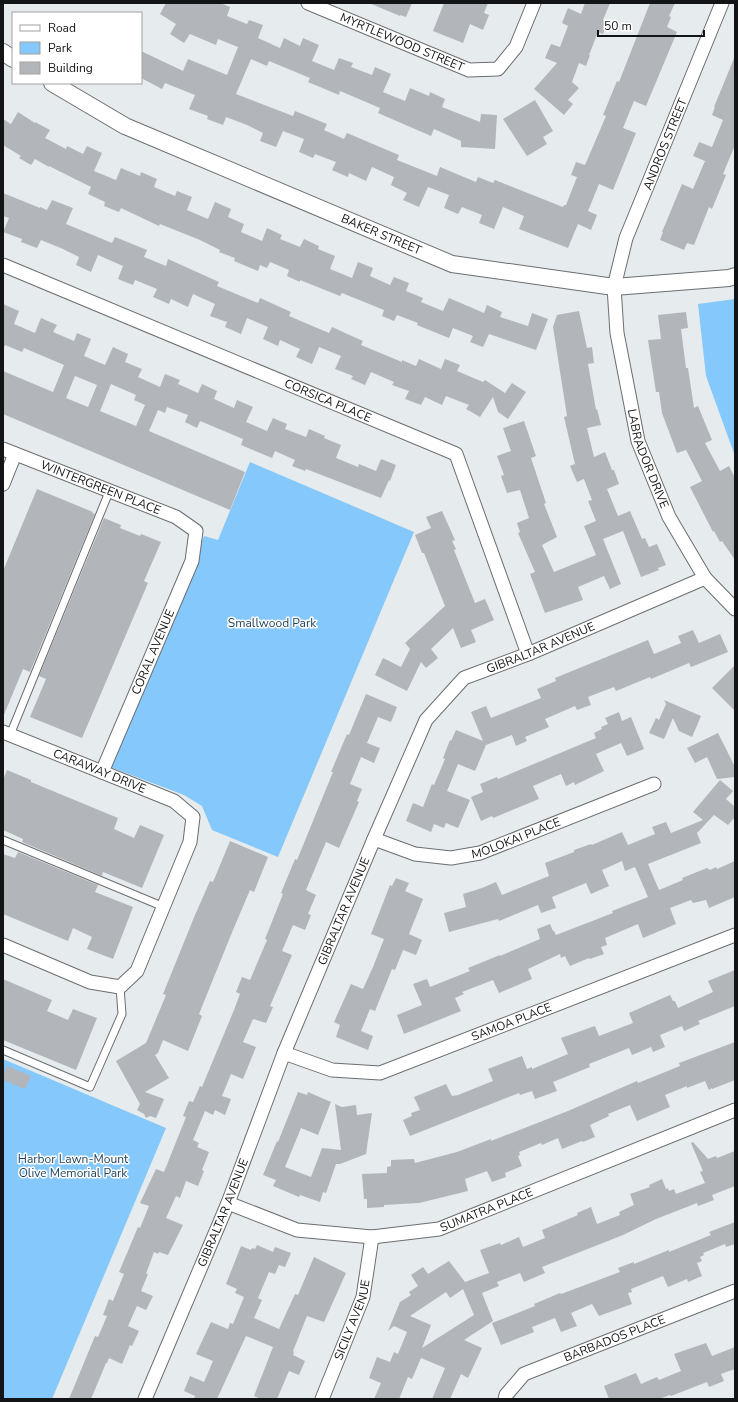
<svg xmlns="http://www.w3.org/2000/svg" width="738" height="1402" font-family="'Nunito Sans',sans-serif">
  <style>
    .green { fill: #85c8fb }
    .building { fill: #b2b6ba; fill-rule: evenodd }
    .lines { fill: none; stroke-linecap: round; stroke-linejoin: round }
    .service-casing { stroke: #6b6e71; stroke-width: 9 }
    .minor-casing { stroke: #6b6e71; stroke-width: 15 }
    .tertiary-casing { stroke: #6b6e71; stroke-width: 18 }
    .service { stroke: #fff; stroke-width: 7 }
    .minor { stroke: #fff; stroke-width: 13 }
    .tertiary { stroke: #fff; stroke-width: 16 }
    .labels { text-anchor: middle; dominant-baseline: central; stroke-width: 3; stroke-linejoin: round; paint-order: stroke }
    .street-label { font-size: 12px; fill: #131415; stroke: #fff }
    .park-label { font-size: 12px; fill: #1a3f5a; stroke: #fff }
  </style>
  <rect width="100%" height="100%" fill="#e6ebee"/>
  <g class="green">
    <path d="M735 299V456L706 376 698 304Z"/>
    <path d="M250 462 414 532 278 857 212 830 202 806 184 795 110 767 204 536 218 540Z"/>
    <path d="M3 1059 166 1128 52 1399H3Z"/>
  </g>
  <g class="building">
    <path d="M166 3H220L230 7 227 16 247 24 249 20 263 25 258 38 280 48 284 38 300 46 303 38 319 45 312 61 334 70 339 58 353 63 351 67 372 75 375 67 391 74 383 92 405 101 410 88 429 96 430 92 445 99 442 107 480 122 481 114 497 115 495 149 461 147V141L434 129 431 136 378 113 380 108 340 91 339 95 308 82 310 78 269 61 267 66 251 59 236 94 293 116 295 111 327 124 324 130 344 139 347 133 399 155 397 160 437 176 440 167 476 182 478 177 493 183 495 180 563 207 564 205H566L577 177 571 175 576 162 585 165 606 116 603 115 617 81 619 82 650 3H675L669 16 671 17 667 27 677 32 646 106 634 101 623 128 636 133 613 190 599 184 588 211 597 215 591 230 578 224 568 248 519 229 524 216 503 207 494 229 479 223 482 215 462 207 458 214 444 208 449 195 428 187 419 207 403 200 407 193 391 185 394 177 372 167 366 181 349 173 348 177 332 170 336 162 315 154 313 158 299 152 304 139 283 131 276 147 260 141 263 133 247 125 226 117 223 125 207 119 208 116 189 109 195 95 165 83 162 89 141 78V51L183 71 188 59 227 75 238 47 218 39 216 45 190 34 184 43 170 34 176 24 160 14Z"/>
    <path d="M369 3H412L406 17 400 15V16Z"/>
    <path d="M444 3H488L484 13 489 15 483 30 470 24 463 43 433 31Z"/>
    <path d="M585 3H610L603 20 608 22 603 34 598 32 589 55H590L586 66 579 63 572 82 579 88 568 100 573 104 564 115 534 89 557 63 545 58 551 44 560 47 568 26 562 23 568 8 581 14Z"/>
    <path d="M735 56V145L723 174 726 175 712 209 709 207 694 245 687 243 684 250 660 240 663 232H662L682 184 693 189 705 161 693 156 699 142 712 147 723 120 712 115 715 107H714Z"/>
    <path d="M535 100 553 131 543 137 547 144 527 156 503 119Z"/>
    <path d="M18 112 35 123V122L50 130 45 138 66 149 67 146 83 154 87 146 102 153 94 171 116 180 121 168 140 176 141 172 157 179 154 187 175 196 177 191 192 197 187 210 208 219 215 202 231 209 228 217 244 224 241 232 262 241 267 228 282 235 280 239 300 247 304 239 319 246 318 249 335 256 330 269 352 278 358 262 373 268 370 276 390 285 394 277 409 283 406 291 423 298 421 302 443 311 449 298 484 313 487 305 502 312 500 317 528 326 532 313 548 319 536 350 489 334 483 347 470 342 473 336 453 328 449 338 417 325 418 323 397 315 394 321 382 316 384 310 342 293 340 296 300 280V282L287 276 289 270 270 262 267 268 260 265 258 271 234 261 235 258 219 252 220 250 200 240 160 224 159 226 121 208 119 212 104 206 105 202 88 194 91 187 49 166V167L35 159 31 165 19 158 21 156 3 145V119L11 124Z"/>
    <path d="M3 193 40 208V207L47 210 52 200 73 208 66 224 112 243 115 237 147 250 144 257 166 266 168 259 219 282 217 286 258 303 260 298 291 312 289 316 329 333 332 327 363 341 361 345 402 362V360L416 366 419 359 441 369 445 359 460 365 457 371 483 382 485 380 505 393 512 383 526 392 508 419 498 412 493 397 480 417 466 409 469 405 446 396 442 405 425 397 421 405 405 399 409 391 392 385 394 382 371 372 365 385 351 379 353 376 335 369 341 356 319 347 312 364 296 357 300 349 280 340 278 346 263 339 268 327 247 318 241 334 225 327 227 322 210 316 215 304 193 294 188 307 171 299 169 304 153 297 157 289 135 280 133 285 118 279 123 266 98 255 91 272 76 265 79 257 63 249 41 240 37 248 21 242 22 239 3 232 9 218 3 216Z"/>
    <path d="M3 304 19 311 14 324 35 333 41 318 57 325 53 332 74 341 77 333 91 339 84 356 105 365 113 347 128 354 125 362 142 369 138 377 160 387 165 374 180 380 178 384 198 393 202 384 217 391 214 399 234 408 237 400 253 407 246 422 267 431 273 418 287 424 285 429 306 437 309 429 325 436 324 438 341 445 336 458 358 467 359 464 376 471 381 459 396 465 390 481 389 480 381 498 306 469 305 471 292 466 295 460 275 451 272 458 241 445 243 439 200 421 197 428 185 422 188 415 167 407 165 413 158 410 149 431 245 472 230 510 3 414V371L53 392 64 365 24 348 22 352 5 345 3 349ZM75 376 97 385 88 407 66 398ZM111 384 136 395 134 400 145 405 136 426 100 411Z"/>
    <path d="M579 311 587 348 592 347 594 363 588 364 596 410 597 409 601 425 587 428 594 457 605 452 612 470H614L619 484 607 489 618 516 630 511 642 539 645 538 649 547 657 544 666 565 658 568 659 570 641 577 623 531 603 539 621 584 610 589 604 576 578 587 583 600 545 613 530 574 535 572 518 533 520 532 517 523 529 518 520 490 507 493 501 476 504 475 497 456 511 451 503 428 524 421 536 456 531 458 546 503 544 504 557 537 542 545 554 572 596 555 584 526 596 521 588 501 592 500 584 479 577 482 570 466 575 464 564 417 567 416 553 327 557 315Z"/>
    <path d="M686 312 688 328 681 329 686 368H688L694 408 698 406 712 440 705 443 720 471 729 466 735 478V560L722 541 720 542 714 531 713 532 690 487 702 481 686 450 677 453 662 413 659 392H656L648 340 661 339 658 315Z"/>
    <path d="M37 489 93 512 92 513 95 514 30 672 23 669 3 717V571Z"/>
    <path d="M442 511 455 540 452 541 456 549 454 550 475 603 485 599 494 620 471 630 476 642 461 648 453 628 431 649 438 658 426 668 421 662 407 691 375 675 383 658 401 667 410 649 405 643 445 606 424 553H422L415 535 431 528 426 517Z"/>
    <path d="M104 518 121 525 120 528 140 536 141 534 161 542 144 581 148 583 82 738 30 717 46 679 39 676Z"/>
    <path d="M693 630 699 643 720 634 728 652 691 667 689 663 651 679 650 677 616 691 614 687 588 697 591 705 577 710 575 706 545 719 549 727 525 737 527 741 516 746 512 735 486 745 475 771 458 764 447 791 470 800 458 828 446 823 444 828 434 824 431 832 406 821 413 803 423 807 432 784 434 785 445 759 443 758 450 740 451 741 456 730 483 741 471 712 486 706 491 718 541 698 537 689 556 681 555 678 648 640 654 654 681 643 678 636Z"/>
    <path d="M735 665V711L712 688Z"/>
    <path d="M366 694 397 707 391 722 378 717 367 743 380 748 374 763 361 757 350 784 362 789 357 801 359 802 339 848 326 842 306 890 316 895 308 914 311 915 305 930 293 925 282 951 292 955 270 1006 273 1007 266 1023 253 1019 243 1042 256 1047 243 1079 231 1074 222 1096 231 1099 225 1115 215 1110 213 1115 205 1111 193 1140 199 1143 197 1147 209 1152 202 1170 204 1171 198 1186 186 1181 180 1198 176 1196 166 1218 183 1225 168 1255 159 1252 158 1254 154 1252 146 1274H148L141 1291 153 1296 146 1310 137 1306 128 1326 139 1331 132 1346 130 1345 122 1364 109 1358 107 1363H106L91 1399H69L95 1336 98 1337 107 1316 103 1315 109 1299 113 1301 124 1274 119 1272 138 1227 140 1228 149 1206 140 1203 156 1169 164 1172 186 1117 183 1116 189 1101 193 1102 200 1086 202 1087 234 1010 240 994 236 992 242 977 250 980 267 940 265 939 283 894 281 893 295 859 297 860 333 772H331L347 734 349 735Z"/>
    <path d="M664 700 701 716 692 737 679 731 673 718 664 739 649 733 656 718 659 720 666 704Z"/>
    <path d="M619 712 622 721 631 717 644 749 627 756 621 743 596 754 604 771 575 785 574 782 566 786 561 774 533 786 539 799 493 818 492 816 481 821 471 797 483 792 480 784 497 777 498 779 596 738 594 733 602 729 601 727 608 724 605 718Z"/>
    <path d="M718 733 735 767V777L717 779 707 757 695 763 687 748Z"/>
    <path d="M7 770 31 780V782L118 818 114 829 134 838 140 825 164 835 142 888 103 872 102 876 22 842 23 839 3 830V780Z"/>
    <path d="M720 780 733 791 726 799 735 807V817L728 825 714 815 697 833 701 843 648 864 659 890 683 880 682 878 707 868 710 870 716 867 717 869 735 861V897L709 908 706 900 693 903 691 900 670 908 676 924 643 938 638 924 605 938 607 945 601 947 604 954 590 959 589 958 570 966 565 956 561 958 560 954 528 969 532 979 499 993 493 980 462 992 464 994 455 998 461 1011 404 1034 397 1015 422 1005 413 984 427 979 430 987 470 971 468 968 500 955V956L540 939 537 929 550 924 553 931H554L556 935 613 913 612 911 648 897 635 867 625 871 622 861 602 870 609 886 591 894 586 883 552 897 556 908 541 913 538 905 499 921 498 919 449 932 444 913 466 907 463 894 482 888 496 882 502 895 549 876 545 863 574 852V850L591 844 592 845 622 832 628 845 655 834 652 827 666 822 671 833 703 820 693 812Z"/>
    <path d="M230 841 268 857 254 892 250 890 233 930 199 1014 202 1016 188 1051 163 1040 158 1053 155 1055 169 1078 145 1092 164 1099 156 1118 150 1116 146 1118 144 1114 137 1110 140 1104 116 1061 146 1043 166 995 163 994 195 915 210 881 213 882Z"/>
    <path d="M18 852 98 885 95 892 133 907 113 959 87 949 92 937 73 928 68 941 3 914V854L15 858Z"/>
    <path d="M396 878 409 883 405 891 423 899 409 934 422 940 416 955 403 950 395 970 392 969 375 1011 370 1009 361 1031 373 1036 368 1050 336 1037 340 1025 334 1022 351 984 363 989 373 967 384 939 371 934 390 885 392 886Z"/>
    <path d="M735 970V1006L698 1021 700 1024 684 1031 682 1026 660 1035 665 1047 653 1052 651 1047 632 1055 629 1048 589 1064 590 1067 553 1082 557 1091 535 1099 532 1091 520 1095 519 1093 410 1136 403 1120 412 1116 411 1113 420 1110 414 1097 446 1084 452 1096 458 1095 493 1081 488 1069 522 1056 527 1069 532 1067V1069L568 1054 561 1038 595 1026 599 1036 633 1023 629 1013 670 995 673 1001H675L678 1008 713 992 708 981Z"/>
    <path d="M3 979 52 1000 47 1011 68 1020 73 1009 97 1018 76 1070 3 1040Z"/>
    <path d="M735 1042V1080L712 1089V1088L709 1090 705 1081 687 1088V1086L665 1095 670 1107 637 1121 630 1105 608 1114 609 1116 590 1125 595 1137 583 1142 582 1141 562 1149 558 1138 542 1145 541 1143 519 1152 520 1155 518 1156 522 1166 505 1173 506 1177 492 1182 487 1171 465 1179 468 1191 419 1203 384 1205V1207L367 1208V1199H364L362 1174 387 1173V1167L391 1166V1160L414 1159 415 1163 457 1152 491 1139V1141L568 1111 637 1081 638 1083 680 1066 679 1063Z"/>
    <path d="M7 1066 31 1076 25 1089 3 1080V1076Z"/>
    <path d="M298 1092 307 1095 308 1092 331 1102 318 1135 301 1128 285 1167 311 1177 322 1148 341 1150 335 1104 342 1107 356 1105 357 1115 372 1113 366 1154 340 1164H336L326 1193 323 1192 320 1202 300 1195 299 1197 273 1186 276 1180 263 1175 277 1141 278 1142Z"/>
    <path d="M693 1142 708 1159 716 1156 717 1158 735 1151V1186L712 1195 714 1200 698 1206 697 1203 656 1219 623 1235 542 1267 545 1273 524 1282 520 1273 497 1282 499 1286 482 1293 493 1321 464 1340 482 1348 468 1378 461 1374 450 1399H432L445 1368 421 1358 412 1379 408 1377 399 1399H374L381 1383 369 1378 377 1357 390 1362 394 1352 398 1354 407 1332 394 1326 388 1331 400 1302 411 1295 409 1292 418 1286 411 1275 423 1267 428 1274 449 1261 465 1282 489 1273 480 1250 500 1243 501 1245 519 1237 523 1247 545 1238 542 1230 578 1215 577 1213 591 1207 597 1224 620 1215 619 1212 634 1205 630 1194 650 1187 649 1185 662 1179 666 1189 668 1188 669 1191 674 1189 676 1194 705 1183 700 1172 703 1171 691 1143ZM463 1289 474 1315 422 1348 431 1325 410 1316 446 1292 450 1298Z"/>
    <path d="M735 1222V1244L726 1247 725 1244 703 1253 704 1255 700 1257 702 1261 697 1263 702 1276 688 1282 687 1279 668 1287 663 1276 631 1289 632 1292 628 1293 632 1304 599 1316 592 1304 571 1313 577 1326 561 1332 555 1318 532 1327 534 1332 501 1345 492 1323 535 1306 534 1304 560 1293 561 1294 620 1272 618 1268 634 1262V1264L669 1250V1252L711 1235 709 1232Z"/>
    <path d="M257 1245 273 1252 275 1247 291 1253 285 1267 279 1265 275 1274 269 1272 258 1298 262 1300 254 1318 279 1329 295 1294 298 1295 314 1257 346 1273 324 1322 307 1316 293 1351 294 1352 293 1355 305 1361 299 1375 289 1371 277 1399H261L254 1396 273 1347 246 1336 217 1399H194L195 1396 184 1391 190 1376 204 1382 213 1361 196 1354 211 1322 228 1329 230 1323 233 1324 244 1297 235 1293 237 1289 226 1284 241 1246 251 1250 252 1248 255 1249Z"/>
    <path d="M706 1343 712 1356 735 1347V1369L721 1374 724 1381 709 1387 707 1382 671 1396 670 1395 659 1399H609L604 1386 636 1373 641 1384 657 1377 659 1380 681 1371 674 1354Z"/>
  </g>
  <g class="lines">
    <g class="service-casing">
      <g id="service">
        <path d="M10 735 109 492"/>
        <path d="M3 840 164 907"/>
        <path d="M3 1050 90 1087 122 1014 120 987"/>
      </g>
    </g>
    <g class="minor-casing">
      <g id="minor">
        <path id="s1" d="M308 3 469 70 498 69 516 47 534 3"/>
        <path id="s2" d="M722 3 626 238 614 287 617 333 638 441 669 517 705 578 735 609"/>
        <path id="s3" d="M3 265 456 454 528 654"/>
        <path id="s4" d="M3 449 176 517 196 531 192 561 102 772"/>
        <path d="M3 484 15 454"/>
        <path id="s5" d="M3 732 174 801 193 817 190 842 137 971 120 987 90 982 3 945"/>
        <path id="s6" d="M374 839 415 854 451 858 480 853 654 784"/>
        <path id="s7" d="M284 1053 332 1070 380 1073 735 935"/>
        <path id="s8" d="M228 1203 297 1230 372 1237 439 1229 735 1110"/>
        <path id="s9" d="M145 1399 228 1203 284 1053 374 839 426 720 464 678 528 654 705 578"/>
        <path id="s10" d="M322 1399 363 1297 372 1237"/>
        <path id="s11" d="M505 1399 506 1395 524 1374 735 1291"/>
      </g>
    </g>
    <g class="tertiary-casing">
      <g id="tertiary">
        <path d="M3 52 13 59"/>
        <path id="s12" d="M52 83 125 126 452 264 614 287 729 278 735 276"/>
      </g>
    </g>
    <use href="#service" class="service"/>
    <use href="#minor" class="minor"/>
    <use href="#tertiary" class="tertiary"/>
  </g>
  <g class="labels">
    <g class="street-label">
      <text stroke="none"><textPath href="#s1" startOffset="102">MYRTLEWOOD STREET</textPath></text>
      <text transform="translate(665 144) rotate(-68)">ANDROS STREET</text>
      <text stroke="none"><textPath href="#s12" startOffset="363">BAKER STREET</textPath></text>
      <text stroke="none"><textPath href="#s3" startOffset="352">CORSICA PLACE</textPath></text>
      <text stroke="none"><textPath href="#s2" startOffset="480">LABRADOR DRIVE</textPath></text>
      <text stroke="none"><textPath href="#s4" startOffset="105">WINTERGREEN PLACE</textPath></text>
      <text stroke="none"><textPath href="#s9" startOffset="874">GIBRALTAR AVENUE</textPath></text>
      <text transform="translate(153 652) rotate(-67)">CORAL AVENUE</text>
      <text stroke="none"><textPath href="#s5" startOffset="104">CARAWAY DRIVE</textPath></text>
      <text stroke="none"><textPath href="#s6" startOffset="148">MOLOKAI PLACE</textPath></text>
      <text stroke="none"><textPath href="#s9" startOffset="527">GIBRALTAR AVENUE</textPath></text>
      <text stroke="none"><textPath href="#s7" startOffset="240">SAMOA PLACE</textPath></text>
      <text stroke="none"><textPath href="#s8" startOffset="268">SUMATRA PLACE</textPath></text>
      <text stroke="none"><textPath href="#s9" startOffset="202">GIBRALTAR AVENUE</textPath></text>
      <text stroke="none"><textPath href="#s10" startOffset="85">SICILY AVENUE</textPath></text>
      <text stroke="none"><textPath href="#s11" startOffset="129">BARBADOS PLACE</textPath></text>
    </g>
    <g class="park-label">
      <text x="272" y="623">Smallwood Park</text>
      <text x="73" y="1159">Harbor Lawn-Mount<tspan x="73" dy="14">Olive Memorial Park</tspan></text>
    </g>
  </g>
  <rect width="738" height="1402" fill="none" stroke="#131415" stroke-width="8"/>
  <rect x="12" y="12" width="130" height="72" fill="#ffffff" stroke="#a1a1a1"/>
  <rect x="20" y="25" width="20" height="6" fill="#ffffff" stroke="#a1a1a1"/>
  <text x="48" y="32" font-size="12" fill="#131415">Road</text>
  <rect x="20" y="42" width="20" height="12" fill="#85c8fb" stroke="#a1a1a1"/>
  <text x="48" y="52" font-size="12" fill="#131415">Park</text>
  <rect x="20" y="62" width="20" height="12" fill="#b2b6ba" stroke="#a1a1a1"/>
  <text x="48" y="72" font-size="12" fill="#131415">Building</text>
  <path d="M598 30v6h106v-6" fill="none" stroke="#131415" stroke-width="2"/>
  <text x="604" y="30" font-size="12" fill="#131415" stroke="#ffffff" stroke-width="3" paint-order="stroke">50 m</text>
</svg>
